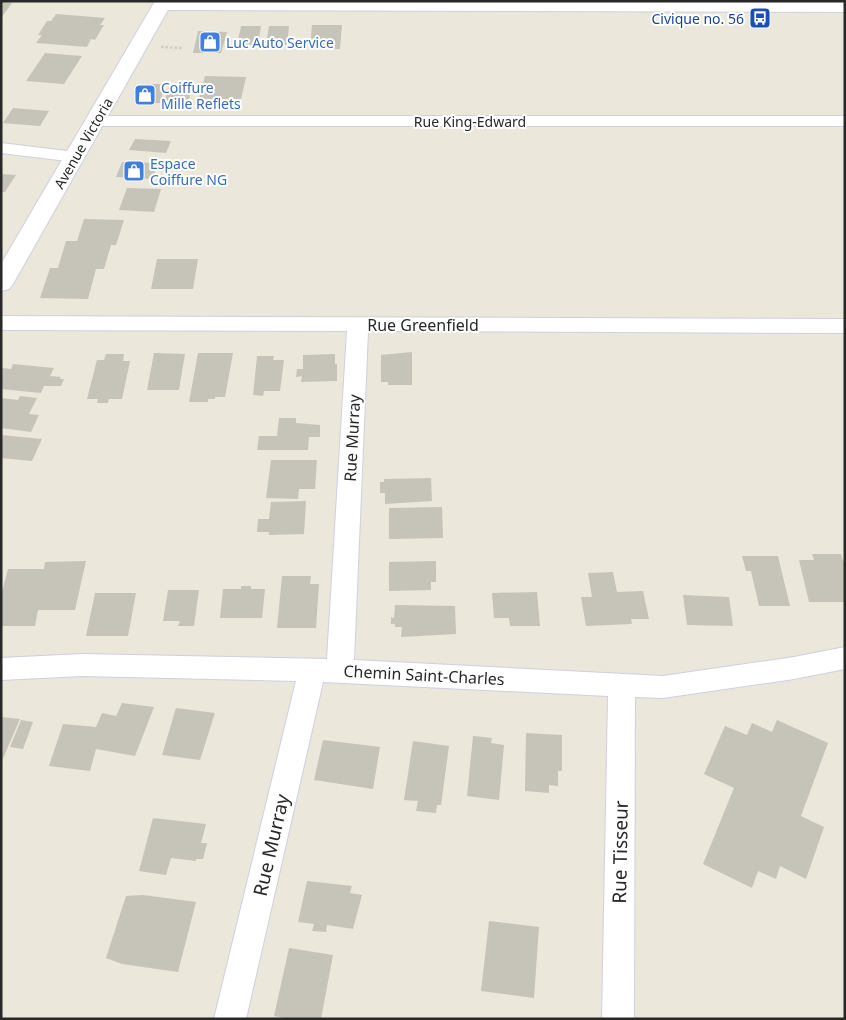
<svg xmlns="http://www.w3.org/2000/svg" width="846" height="1020" font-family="'Noto Sans',sans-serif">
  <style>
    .building { fill: #c6c3b9 }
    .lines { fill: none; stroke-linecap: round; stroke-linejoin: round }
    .minor-casing { stroke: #cfcfe2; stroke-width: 2 }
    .tertiary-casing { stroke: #cfcfe2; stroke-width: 2 }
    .path { stroke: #cbcbcb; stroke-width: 2.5; stroke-dasharray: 2.5 2; stroke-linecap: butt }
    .minor { fill: #fff; fill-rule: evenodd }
    .tertiary { fill: #fff; fill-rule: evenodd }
    .labels { text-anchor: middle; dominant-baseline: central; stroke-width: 4; stroke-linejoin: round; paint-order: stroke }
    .far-transit-label { font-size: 14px; fill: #164399; stroke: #fff; text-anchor: end }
    .far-shop-label { font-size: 14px; fill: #366cbe; stroke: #fff; text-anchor: start }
    .far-street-label { font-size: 14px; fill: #282828; stroke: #fff }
    .street-label { font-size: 16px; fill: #282828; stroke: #fff }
    .near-street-label { font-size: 19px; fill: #282828; stroke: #fff }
  </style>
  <rect width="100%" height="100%" fill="#ebe7da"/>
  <g class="building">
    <path d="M1 1 12 3 1 18Z"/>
    <path d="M56 14 105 18 100 25H104L95 40 91 39 87 47 36 43 42 35H38L47 21H51Z"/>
    <path d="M312 25H342L340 49H310Z"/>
    <path d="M241 26H261L258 45H237Z"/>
    <path d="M269 26H289L287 45H266Z"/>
    <path d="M198 31 227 32 221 53H193Z"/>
    <path d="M45 53 82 56 64 84 26 81Z"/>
    <path d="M205 76 246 77 241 99H199Z"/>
    <path d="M141 84H165L160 103H136Z"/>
    <path d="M169 84H193L188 103H164Z"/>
    <path d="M13 108 49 111 40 126 3 123Z"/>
    <path d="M135 139 171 141 166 153 129 150Z"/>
    <path d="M122 162 158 163 152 179 116 177Z"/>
    <path d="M1 174 16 175 5 192H1Z"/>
    <path d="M127 188 161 189 154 212 119 210Z"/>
    <path d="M84 219 124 220 116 245H111L104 269H96L88 299 40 298 50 268H58L66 241H77Z"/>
    <path d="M157 259H198L193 289H151Z"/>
    <path d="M412 352V385H388V382H381V355Z"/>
    <path d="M154 353 185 354 179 390H147Z"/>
    <path d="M198 353H233L225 397H215V399H208V402H189Z"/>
    <path d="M106 354H124L123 361H130L122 399H109L108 403H97L98 399H87L97 360H104Z"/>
    <path d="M335 354V364H337V381L301 382 302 376 296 377 297 369H303V355Z"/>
    <path d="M257 356H274L273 360H284L280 391H264L263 396 253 395Z"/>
    <path d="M13 364 54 368 50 376 61 377 60 379H64L61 386H44L41 393 1 389V368L11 369Z"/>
    <path d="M20 396 37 398 29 414 39 415 31 432 1 428V398L18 400Z"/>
    <path d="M279 418H296V423L320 425V437H309L308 450H257L259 436H277Z"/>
    <path d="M1 435 42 439 32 461 1 458Z"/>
    <path d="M271 460H317L315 489H299L298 499 266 498Z"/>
    <path d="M431 478 432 501 385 504V493H380V482H384V479Z"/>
    <path d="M306 501 304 534 269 535V532H257L258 519H269L271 502Z"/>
    <path d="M442 507 443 538 389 539V508Z"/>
    <path d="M812 554H841L845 567V602H809L799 560H814Z"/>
    <path d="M742 556H778L790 606H759L751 571H746Z"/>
    <path d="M86 561 75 610H38L35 626H1V596L8 569H44L45 562Z"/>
    <path d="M436 561V582H431V590L389 591V562Z"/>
    <path d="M613 572 617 592 643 591 649 619H631L632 624 586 626 581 597H592L588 573Z"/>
    <path d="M282 576H311L310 584H319L316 628H277Z"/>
    <path d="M241 586H251V589H265L262 618H220L223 589H241Z"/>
    <path d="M168 590H199L194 626H178L180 621H163Z"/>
    <path d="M537 592 540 626H510L509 618H494L492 593Z"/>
    <path d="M95 593H136L128 636H86Z"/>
    <path d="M683 595 729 597 733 626 687 625Z"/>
    <path d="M395 605 455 606 456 634 401 637 402 627H395V624H391V617L394 618Z"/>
    <path d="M122 703 154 707 135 756 96 749 90 771 49 766 63 724 96 727 102 713 116 716Z"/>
    <path d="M176 708 215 713 200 760 162 755Z"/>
    <path d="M1 717 20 719 1 763Z"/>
    <path d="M21 720 33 722 23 749 10 747Z"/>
    <path d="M777 720 828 743 801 816 824 827 806 879 780 866 776 879 758 871 752 888 703 864 734 788 704 774 725 726 747 735 752 723 772 732Z"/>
    <path d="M526 733 562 735V771H558V786L549 785V793L525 791Z"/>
    <path d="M473 736 492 738 491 743 504 745 499 800 467 796Z"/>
    <path d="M323 740 380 747 373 789 314 780Z"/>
    <path d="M413 741 449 746 441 805H437L436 813 416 811 418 801 404 800Z"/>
    <path d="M153 818 206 824 201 843H207L203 859H196V861L171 858 166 875 139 871Z"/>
    <path d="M307 881 352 886 350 893 362 895 353 929 327 925 326 932 312 931 314 924 298 922Z"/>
    <path d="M143 895 196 902 178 972 122 964 106 958 126 896Z"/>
    <path d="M489 921 539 927 534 998 481 991Z"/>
    <path d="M289 948 333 955 321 1019H291L274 1016Z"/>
  </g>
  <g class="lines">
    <g class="minor-casing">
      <g id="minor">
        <path d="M161 2H845V12L156 10 153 7 156 4Z"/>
        <path d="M96 116H845V126H96L90 125 87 121 90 117Z"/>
        <path d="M1 143 75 152 81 153 84 157 81 161 75 162 1 153Z"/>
        <path d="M1 316 845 319V333L368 331 354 660 663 676 794 657 845 647V669L794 679 663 698 635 697 634 1019H602L608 696 323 682 246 1019H214L296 681 82 676 1 680V658L82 654 327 659 347 331 1 330Z"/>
      </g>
    </g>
    <g class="tertiary-casing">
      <path id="tertiary" d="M155 1H173L13 284 9 289 1 291V264Z"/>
    </g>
    <path class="path" d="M161 47 183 48"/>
    <use href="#minor" class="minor"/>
    <use href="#tertiary" class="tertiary"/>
  </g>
  <defs>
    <g id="bus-square" transform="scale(1.125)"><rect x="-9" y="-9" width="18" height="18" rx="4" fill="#1a4fb4" stroke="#fff"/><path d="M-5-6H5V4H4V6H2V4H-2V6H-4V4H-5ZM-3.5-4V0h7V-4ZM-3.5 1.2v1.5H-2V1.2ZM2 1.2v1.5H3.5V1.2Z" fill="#fff"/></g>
    <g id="shop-square" transform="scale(1.125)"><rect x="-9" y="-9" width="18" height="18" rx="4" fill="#3f7fe0" stroke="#fff"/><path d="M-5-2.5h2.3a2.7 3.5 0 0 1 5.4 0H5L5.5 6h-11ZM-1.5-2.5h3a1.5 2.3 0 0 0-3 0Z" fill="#fff"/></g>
  </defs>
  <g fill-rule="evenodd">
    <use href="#bus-square" x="760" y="18"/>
    <use href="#shop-square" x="210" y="42"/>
    <use href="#shop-square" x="145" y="95"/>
    <use href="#shop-square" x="134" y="171"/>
  </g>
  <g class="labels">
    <g class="far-transit-label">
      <text x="744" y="18">Civique no. 56</text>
    </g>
    <g class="far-shop-label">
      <text x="226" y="42">Luc Auto Service</text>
      <text x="161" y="87">Coiffure<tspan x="161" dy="16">Mille Reflets</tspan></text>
      <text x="150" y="163">Espace<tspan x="150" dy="16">Coiffure NG</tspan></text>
    </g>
    <g class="far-street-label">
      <text x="470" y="121">Rue King-Edward</text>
      <text transform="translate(83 143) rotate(-60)">Avenue Victoria</text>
    </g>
    <g class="street-label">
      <text x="423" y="325">Rue Greenfield</text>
      <text transform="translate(352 438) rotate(-87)">Rue Murray</text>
      <text transform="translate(424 675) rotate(3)">Chemin Saint-Charles</text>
    </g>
    <g class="near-street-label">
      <text transform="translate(271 845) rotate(-77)">Rue Murray</text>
      <text transform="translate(620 852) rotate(-89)">Rue Tisseur</text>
    </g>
  </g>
  <rect width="846" height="1020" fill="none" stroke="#282828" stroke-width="5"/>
</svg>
